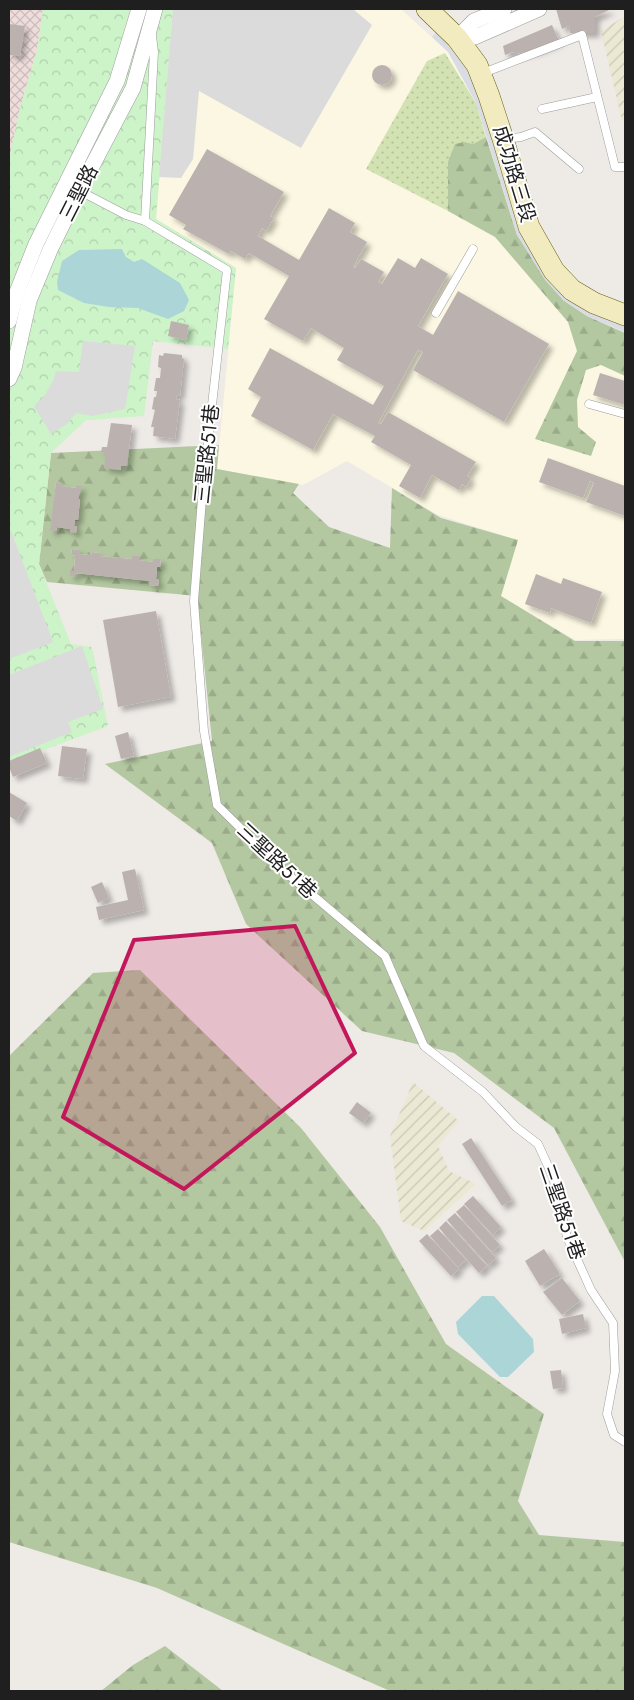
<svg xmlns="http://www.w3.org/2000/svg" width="634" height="1700" font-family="Jost,'Noto Sans TC',sans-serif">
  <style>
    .education { fill: #fbf7e2 }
    .military { fill: url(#military-cross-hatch) }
    .farmland { fill: url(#farmland-furrows) }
    .grass { fill: url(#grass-dots) }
    .forest { fill: url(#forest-firs); fill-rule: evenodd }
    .park { fill: url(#park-crowns) }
    .parking { fill: #dbdbdb }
    .plaza { fill: #dadce4 }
    .water { fill: #acd5d7 }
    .building { fill: #bbb2af; filter: url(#shadow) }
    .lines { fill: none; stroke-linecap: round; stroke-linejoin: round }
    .lane-casing { stroke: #9c9c9c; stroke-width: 9 }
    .street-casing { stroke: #9c9c9c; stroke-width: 16 }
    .secondary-casing { stroke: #696212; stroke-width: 22 }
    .lane { stroke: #fff; stroke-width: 8 }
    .street { stroke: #fff; stroke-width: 15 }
    .secondary { stroke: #f2ebc0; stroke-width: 21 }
    .marked { fill: #c2185b; fill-opacity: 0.2; stroke: #c2185b; stroke-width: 4; stroke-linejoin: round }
    .labels { text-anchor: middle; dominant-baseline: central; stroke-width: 4; stroke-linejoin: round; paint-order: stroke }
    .street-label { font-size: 20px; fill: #1f1f1f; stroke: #fff }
  </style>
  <defs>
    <pattern id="military-cross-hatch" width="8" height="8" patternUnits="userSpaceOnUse" patternTransform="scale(1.25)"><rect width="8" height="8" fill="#eedddb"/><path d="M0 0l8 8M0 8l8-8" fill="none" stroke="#ccbdbc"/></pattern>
    <pattern id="farmland-furrows" width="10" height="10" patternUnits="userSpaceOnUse" patternTransform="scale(1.25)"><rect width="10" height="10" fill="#ebe8d4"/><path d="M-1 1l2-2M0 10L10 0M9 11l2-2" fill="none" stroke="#c9c7b6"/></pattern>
    <pattern id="grass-dots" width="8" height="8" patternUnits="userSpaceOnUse" patternTransform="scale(1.25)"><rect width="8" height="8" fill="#d3e2b2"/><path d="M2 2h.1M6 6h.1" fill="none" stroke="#b5c199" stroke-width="1.8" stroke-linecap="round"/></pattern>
    <pattern id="forest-firs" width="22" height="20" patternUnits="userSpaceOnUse" patternTransform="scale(1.25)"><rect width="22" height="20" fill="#b3c8a0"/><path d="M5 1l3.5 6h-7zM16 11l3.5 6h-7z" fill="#9aab89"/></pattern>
    <pattern id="park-crowns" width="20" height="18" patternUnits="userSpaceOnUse" patternTransform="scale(1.25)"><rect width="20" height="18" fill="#cdf3c8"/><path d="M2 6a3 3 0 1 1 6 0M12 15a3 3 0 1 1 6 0" fill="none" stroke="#b0d0ab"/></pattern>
    <filter id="shadow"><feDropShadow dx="4.5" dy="4.5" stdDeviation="2.5" flood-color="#0004"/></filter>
  </defs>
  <rect width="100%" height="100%" fill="#eeeae6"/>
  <path class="education" d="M173 9H401L448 52 476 103 517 235 587 316 625 333V639L575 640 501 596 517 540 438 515 347 461 303 485 217 469 236 268 156 219Z"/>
  <path class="military" d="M9 9H43L37 50 20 108 9 160Z"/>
  <g class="farmland">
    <path d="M625 16V120L622 121 601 31Z"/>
    <path d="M413 1082 459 1121 438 1146 449 1171 476 1184 424 1231 401 1221 390 1136Z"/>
  </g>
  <path class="grass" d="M445 53 476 103 486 137 473 144 465 142 448 162V211L366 169 427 61Z"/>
  <g class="forest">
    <path d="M486 137 517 235 563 300 587 316 625 333V376L601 365 586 370 577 400 578 427 596 442 591 456 535 439 577 351 568 322 495 237 448 211V162L455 144 465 142 473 144Z"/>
    <path d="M219 445 217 469 299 484 293 493 329 527 390 548 392 488 441 518 518 540 501 596 575 641H625V1289L624 1260 554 1128 454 1053 362 1031 246 924 212 843 105 764 212 741 197 596 47 582 39 564 51 453ZM56 482 62 483V486L76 488V486H81L78 499H80L78 520H75L74 526H77L76 532H70V529L57 527 56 531H51ZM72 549 79 550V554L91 555 92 552 99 553V556L132 559 133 556H139V560L153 562V559H161L160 567H157L156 579 159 580 158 586 149 585 150 581 75 573V576H70V571H74L75 556 71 555Z"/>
    <path d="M140 970 301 1128 380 1227 446 1344 544 1414 518 1501 539 1535 625 1542V1691H390L157 1588 9 1542V1056L93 973Z"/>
    <path d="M165 1646 223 1691H101L133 1665Z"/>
  </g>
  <path class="park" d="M43 9H173L156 219 236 268 228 349 153 341 144 416 86 420 51 453 39 564 71 644 92 647 108 726 9 763V160L20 108 37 50Z"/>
  <g class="parking">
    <path d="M173 9H353L372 25 301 148 199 91 193 159 181 178 159 177Z"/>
    <path d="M83 341 135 346 125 409 92 416 76 413 67 424 51 434 34 406 45 395 53 381 56 371 79 372Z"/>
    <path d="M11 531 53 642 9 659V532Z"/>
    <path d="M82 646 103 709 68 722 72 732 9 757V675Z"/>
  </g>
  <path class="plaza" d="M437 31 463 61 482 101 522 232 625 324V332L587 316 563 300 545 280 517 235 476 103 448 52 432 37Z"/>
  <g class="water">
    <path d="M122 249 126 257 134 262 142 259 180 283 189 300 184 311 168 319 138 308 109 307 84 303 58 290 57 282 62 261 79 250Z"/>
    <path d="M482 1296H494L533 1339 534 1352 508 1377H500L458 1334 456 1322Z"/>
  </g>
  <g class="building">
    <path d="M556 9H611L595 17V33H570L569 26 562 29Z"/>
    <path d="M9 24 25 26 20 56 9 55Z"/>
    <path d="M552 25 559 41 537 50 515 54 513 52 505 55 503 46Z"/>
    <circle cx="382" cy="75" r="10"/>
    <path d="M207 149 284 192 270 216 274 218 266 231 262 228 258 236 299 260 329 208 355 223 350 232 367 242 353 267 355 268 361 259 384 272 378 282 382 284 398 258 415 268 421 258 448 274 418 326 433 335 458 291 549 344 504 422 413 370 423 352 418 350 378 423 381 424 388 412 476 462 467 476 471 478 466 487 462 484 459 490 432 475 420 498 399 486 411 465 371 442 375 436 333 414 313 450 251 416 261 397 248 389 270 348 373 405 384 386 337 360 344 348 311 328 303 341 264 319 289 276 249 253 245 259 231 251 229 254 183 229 186 225 169 215Z"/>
    <path d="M171 321 189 325 186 340 168 336Z"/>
    <path d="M164 353 182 355V358L184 359 180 396 177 395 176 399 180 400 175 439 153 436 154 427H151L155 410 152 409 154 397H156L157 391H154L156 378H160L161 368 158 367 159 355 163 356Z"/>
    <path d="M600 373 625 381V405L593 395Z"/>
    <path d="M111 423 132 425 127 466H121V470L104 468 106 453 101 452 102 447H107Z"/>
    <path d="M548 458 625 486V516L586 502 594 483 590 481 583 498 539 482Z"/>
    <path d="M56 482 62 483V486L76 488V486H82L78 499H80L78 520H75L74 526H77L76 533 70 532V529L57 527 56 531H50Z"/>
    <path d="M72 549 80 550 79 554 91 555 92 552 99 553V556L132 559V556H139V560L153 562V559H161L160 567H157L156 579 159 580 158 586 149 585 150 581 75 573V577L70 576V570L74 571 75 556 71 555Z"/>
    <path d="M536 574 561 584 563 578 602 592 591 623 551 608 550 613 525 604Z"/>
    <path d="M156 611 171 697 118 707 103 620Z"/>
    <path d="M128 732 134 756 121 759 115 736Z"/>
    <path d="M62 746 87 749 83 779 58 776Z"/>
    <path d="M40 748 47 763 13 777 9 767V761Z"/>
    <path d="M9 792 27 803 17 821 9 816Z"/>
    <path d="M135 869 144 910 99 920 96 907 128 900 122 872Z"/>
    <path d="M102 882 109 898 98 903 91 887Z"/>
    <path d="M357 1102 371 1113 363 1123 349 1113Z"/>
    <path d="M471 1138 512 1200 502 1206 462 1144Z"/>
    <path d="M473 1196 501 1227 493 1235 464 1204Z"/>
    <path d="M464 1205 500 1245 492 1252 456 1212Z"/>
    <path d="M455 1213 496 1258 488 1265 447 1220Z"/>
    <path d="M446 1221 487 1266 479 1273 439 1228Z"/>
    <path d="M438 1229 466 1260 458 1267 430 1236Z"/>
    <path d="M427 1234 459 1269 451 1276 419 1241Z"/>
    <path d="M544 1249 560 1274 540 1286 525 1261Z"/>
    <path d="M562 1278 580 1301 562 1315 543 1292Z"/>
    <path d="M583 1314 586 1328 562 1334 559 1319Z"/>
    <path d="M561 1370 563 1388 553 1389 550 1371Z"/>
  </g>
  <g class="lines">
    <g class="lane-casing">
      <g id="lane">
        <path d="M483 73 582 35 615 167H625"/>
        <path d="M542 109 597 97"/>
        <path d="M505 139 521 137 535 132 579 169"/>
        <path d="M78 190 126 215 145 221 227 270 203 486 194 601 204 731 217 805 284 871 385 956 424 1046 483 1092 516 1127 538 1144 553 1177 567 1237 591 1290 613 1323 615 1371 607 1414 614 1435 625 1442"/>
        <path d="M145 221 154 52 152 36"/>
        <path d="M436 313 473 249"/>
        <path d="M589 404 625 414"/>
      </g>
    </g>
    <g class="street-casing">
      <g id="street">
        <path d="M457 38 475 37 539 9"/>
        <path d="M457 38 474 21 504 9"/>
        <path d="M9 321 15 297 36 244 117 81 139 9"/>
        <path d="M9 379 14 368 29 301 50 250 79 191 133 88 155 9"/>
      </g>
    </g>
    <g class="secondary-casing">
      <path id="secondary" d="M427 9 457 38 477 65 489 96 503 139 529 227 554 271 572 290 594 303 625 315"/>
    </g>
    <use href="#lane" class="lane"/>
    <use href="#street" class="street"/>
    <use href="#secondary" class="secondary"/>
  </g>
  <path class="marked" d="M295 926 355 1053 184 1189 63 1117 134 940Z"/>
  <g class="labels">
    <g class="street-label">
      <text transform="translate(514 174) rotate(73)">成功路三段</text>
      <text transform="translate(79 193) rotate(-63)">三聖路</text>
      <text transform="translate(207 454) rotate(-84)">三聖路51巷</text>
      <text transform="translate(277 861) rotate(43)">三聖路51巷</text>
      <text transform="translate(562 1212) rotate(71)">三聖路51巷</text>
    </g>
  </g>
  <rect width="634" height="1700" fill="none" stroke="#1f1f1f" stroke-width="20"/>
</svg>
